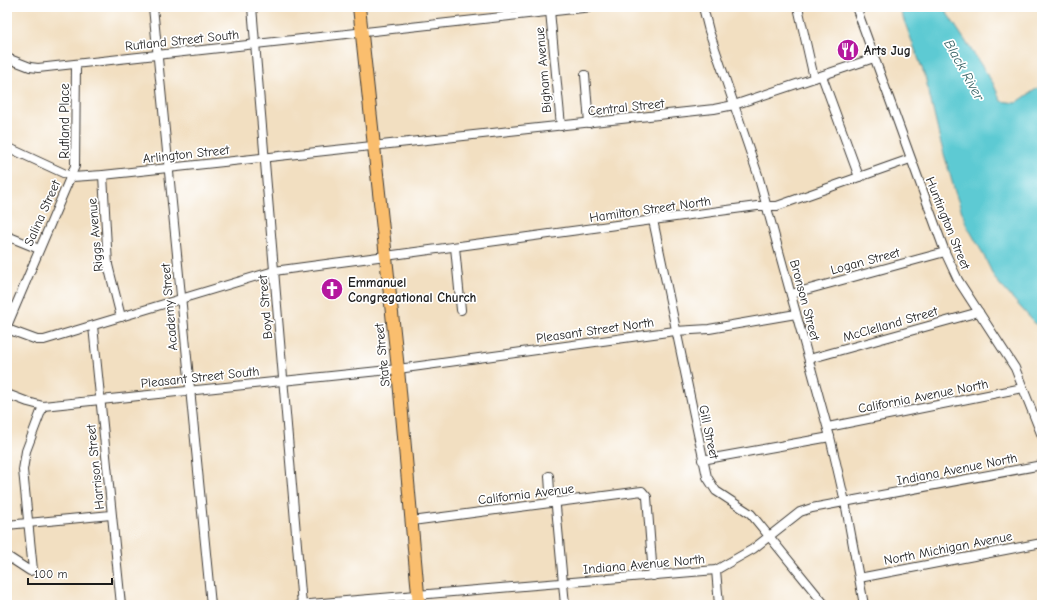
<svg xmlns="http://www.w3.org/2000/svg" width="1049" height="612" font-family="'Comic Neue',sans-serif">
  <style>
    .water { fill: #5dcad3; stroke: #3c7378 }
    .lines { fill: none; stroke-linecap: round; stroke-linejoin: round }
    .minor-casing { stroke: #3c3935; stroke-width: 10 }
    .highway-casing { stroke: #3c3935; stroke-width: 14 }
    .minor { stroke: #fff; stroke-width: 8 }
    .highway { stroke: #fabe6e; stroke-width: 12 }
    .labels { text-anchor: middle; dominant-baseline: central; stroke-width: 3.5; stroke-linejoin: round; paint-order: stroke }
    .street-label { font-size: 13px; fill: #1c1c1c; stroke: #fff }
    .poi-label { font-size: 13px; font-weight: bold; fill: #1c1c1c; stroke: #fff; text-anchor: start }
    .water-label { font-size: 14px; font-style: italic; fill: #366265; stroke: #fff }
  </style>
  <rect width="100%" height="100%" fill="#fff"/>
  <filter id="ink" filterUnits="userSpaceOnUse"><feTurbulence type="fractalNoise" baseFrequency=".025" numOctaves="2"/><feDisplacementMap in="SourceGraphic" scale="8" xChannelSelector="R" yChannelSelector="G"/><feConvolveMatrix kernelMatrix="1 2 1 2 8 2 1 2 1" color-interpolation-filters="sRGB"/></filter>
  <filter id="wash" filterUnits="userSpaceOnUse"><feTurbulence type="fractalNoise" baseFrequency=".012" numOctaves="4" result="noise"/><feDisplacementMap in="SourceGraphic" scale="16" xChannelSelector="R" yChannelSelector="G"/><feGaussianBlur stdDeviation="0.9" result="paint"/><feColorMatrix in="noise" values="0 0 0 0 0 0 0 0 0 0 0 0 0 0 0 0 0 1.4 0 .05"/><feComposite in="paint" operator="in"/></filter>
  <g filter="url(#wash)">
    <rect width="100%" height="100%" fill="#f2dfc1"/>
    <path class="water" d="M899 7H943L993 83 1001 101 1016 103 1042 85V331L995 279 982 252 966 224 955 192 940 140 925 76Z"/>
  </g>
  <g filter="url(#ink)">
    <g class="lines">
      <g class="minor-casing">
        <g id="minor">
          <path d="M153 7 211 605"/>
          <path d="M252 7 302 605"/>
          <path d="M507 7V16"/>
          <path d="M703 7 709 31 758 175 830 437 845 502 864 605"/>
          <path d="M798 7 814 78"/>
          <path d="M856 7 945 252 958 280 1015 368 1042 436"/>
          <path d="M550 11 561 126"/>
          <path d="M7 58 30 67 38 68 592 7"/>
          <path d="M585 75 589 123"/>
          <path d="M822 76 859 177"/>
          <path d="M7 147 72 177 103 175 714 109 734 105 874 58"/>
          <path d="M103 175 108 265 121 317"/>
          <path d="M653 220 707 477 716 491 751 514 825 605"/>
          <path d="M7 236 39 249"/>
          <path d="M455 247 461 310"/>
          <path d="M791 294 945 252"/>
          <path d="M7 326 75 166 76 64"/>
          <path d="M93 326 121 605"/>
          <path d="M7 329 37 340H44L274 271 757 206H777L910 159"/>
          <path d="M809 359 979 312"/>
          <path d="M7 394 28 402 43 406 398 369 675 331 709 329 796 314"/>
          <path d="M828 427 1023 388"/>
          <path d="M702 460 830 437"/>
          <path d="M549 476 550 491 556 507 565 605"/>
          <path d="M412 521 642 491 647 497 653 576"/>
          <path d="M7 525 111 515"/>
          <path d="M7 556 30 571 33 570 23 470 26 451 43 406"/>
          <path d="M716 570 719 605"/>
          <path d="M859 578 1042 543"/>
          <path d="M298 605 716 570 753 549 800 512 812 508 1042 465"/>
        </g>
      </g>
      <g class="highway-casing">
        <path id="highway" d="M359 7 398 369 419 605"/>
      </g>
      <use href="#minor" class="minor"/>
      <use href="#highway" class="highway"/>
    </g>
  </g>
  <defs>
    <g id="restaurant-disc" transform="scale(1.15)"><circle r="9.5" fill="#b5179e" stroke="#fff"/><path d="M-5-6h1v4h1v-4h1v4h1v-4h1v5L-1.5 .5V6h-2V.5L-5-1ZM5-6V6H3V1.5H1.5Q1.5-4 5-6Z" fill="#fff"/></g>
    <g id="church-disc" transform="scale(1.15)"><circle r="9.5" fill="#b5179e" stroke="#fff"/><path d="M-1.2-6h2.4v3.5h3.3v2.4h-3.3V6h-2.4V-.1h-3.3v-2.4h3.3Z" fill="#fff"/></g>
  </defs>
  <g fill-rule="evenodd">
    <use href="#restaurant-disc" x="848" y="50"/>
    <use href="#church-disc" x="332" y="289"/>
  </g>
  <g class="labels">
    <g class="street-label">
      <text transform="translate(182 40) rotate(-6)">Rutland Street South</text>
      <text transform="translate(543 70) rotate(-95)">Bigham Avenue</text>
      <text transform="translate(626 107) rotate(-6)">Central Street</text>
      <text transform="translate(64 121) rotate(-90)">Rutland Place</text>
      <text transform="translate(186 154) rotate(-6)">Arlington Street</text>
      <text transform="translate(650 209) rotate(-8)">Hamilton Street North</text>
      <text transform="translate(42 213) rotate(-66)">Salina Street</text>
      <text transform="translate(948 223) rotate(68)">Huntington Street</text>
      <text transform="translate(95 235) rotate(-95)">Riggs Avenue</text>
      <text transform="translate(865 261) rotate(-15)">Logan Street</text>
      <text transform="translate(805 300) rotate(75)">Bronson Street</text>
      <text transform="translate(169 307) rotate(-95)">Academy Street</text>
      <text transform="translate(265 307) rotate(-95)">Boyd Street</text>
      <text transform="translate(890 324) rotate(-16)">McClelland Street</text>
      <text transform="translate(595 330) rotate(-8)">Pleasant Street North</text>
      <text transform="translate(382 355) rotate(-96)">State Street</text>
      <text transform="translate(200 377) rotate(-6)">Pleasant Street South</text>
      <text transform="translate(923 396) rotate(-11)">California Avenue North</text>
      <text transform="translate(709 432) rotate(78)">Gill Street</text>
      <text transform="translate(95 467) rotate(-96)">Harrison Street</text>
      <text transform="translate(957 469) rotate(-11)">Indiana Avenue North</text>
      <text transform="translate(526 494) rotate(-7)">California Avenue</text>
      <text transform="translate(948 548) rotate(-11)">North Michigan Avenue</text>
      <text transform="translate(644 564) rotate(-5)">Indiana Avenue North</text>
    </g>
    <g class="poi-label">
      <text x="864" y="50">Arts Jug</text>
      <text x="348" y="282">Emmanuel<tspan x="348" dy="15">Congregational Church</tspan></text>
    </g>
    <g class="water-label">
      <text transform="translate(964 70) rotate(61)">Black River</text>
    </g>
  </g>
  <rect width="1049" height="612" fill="none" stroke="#fff" stroke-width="24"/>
  <path d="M28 578v6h84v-6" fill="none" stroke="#1c1c1c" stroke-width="2"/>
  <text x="34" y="578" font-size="12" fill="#1c1c1c" stroke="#ffffff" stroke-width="3" paint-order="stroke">100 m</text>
</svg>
